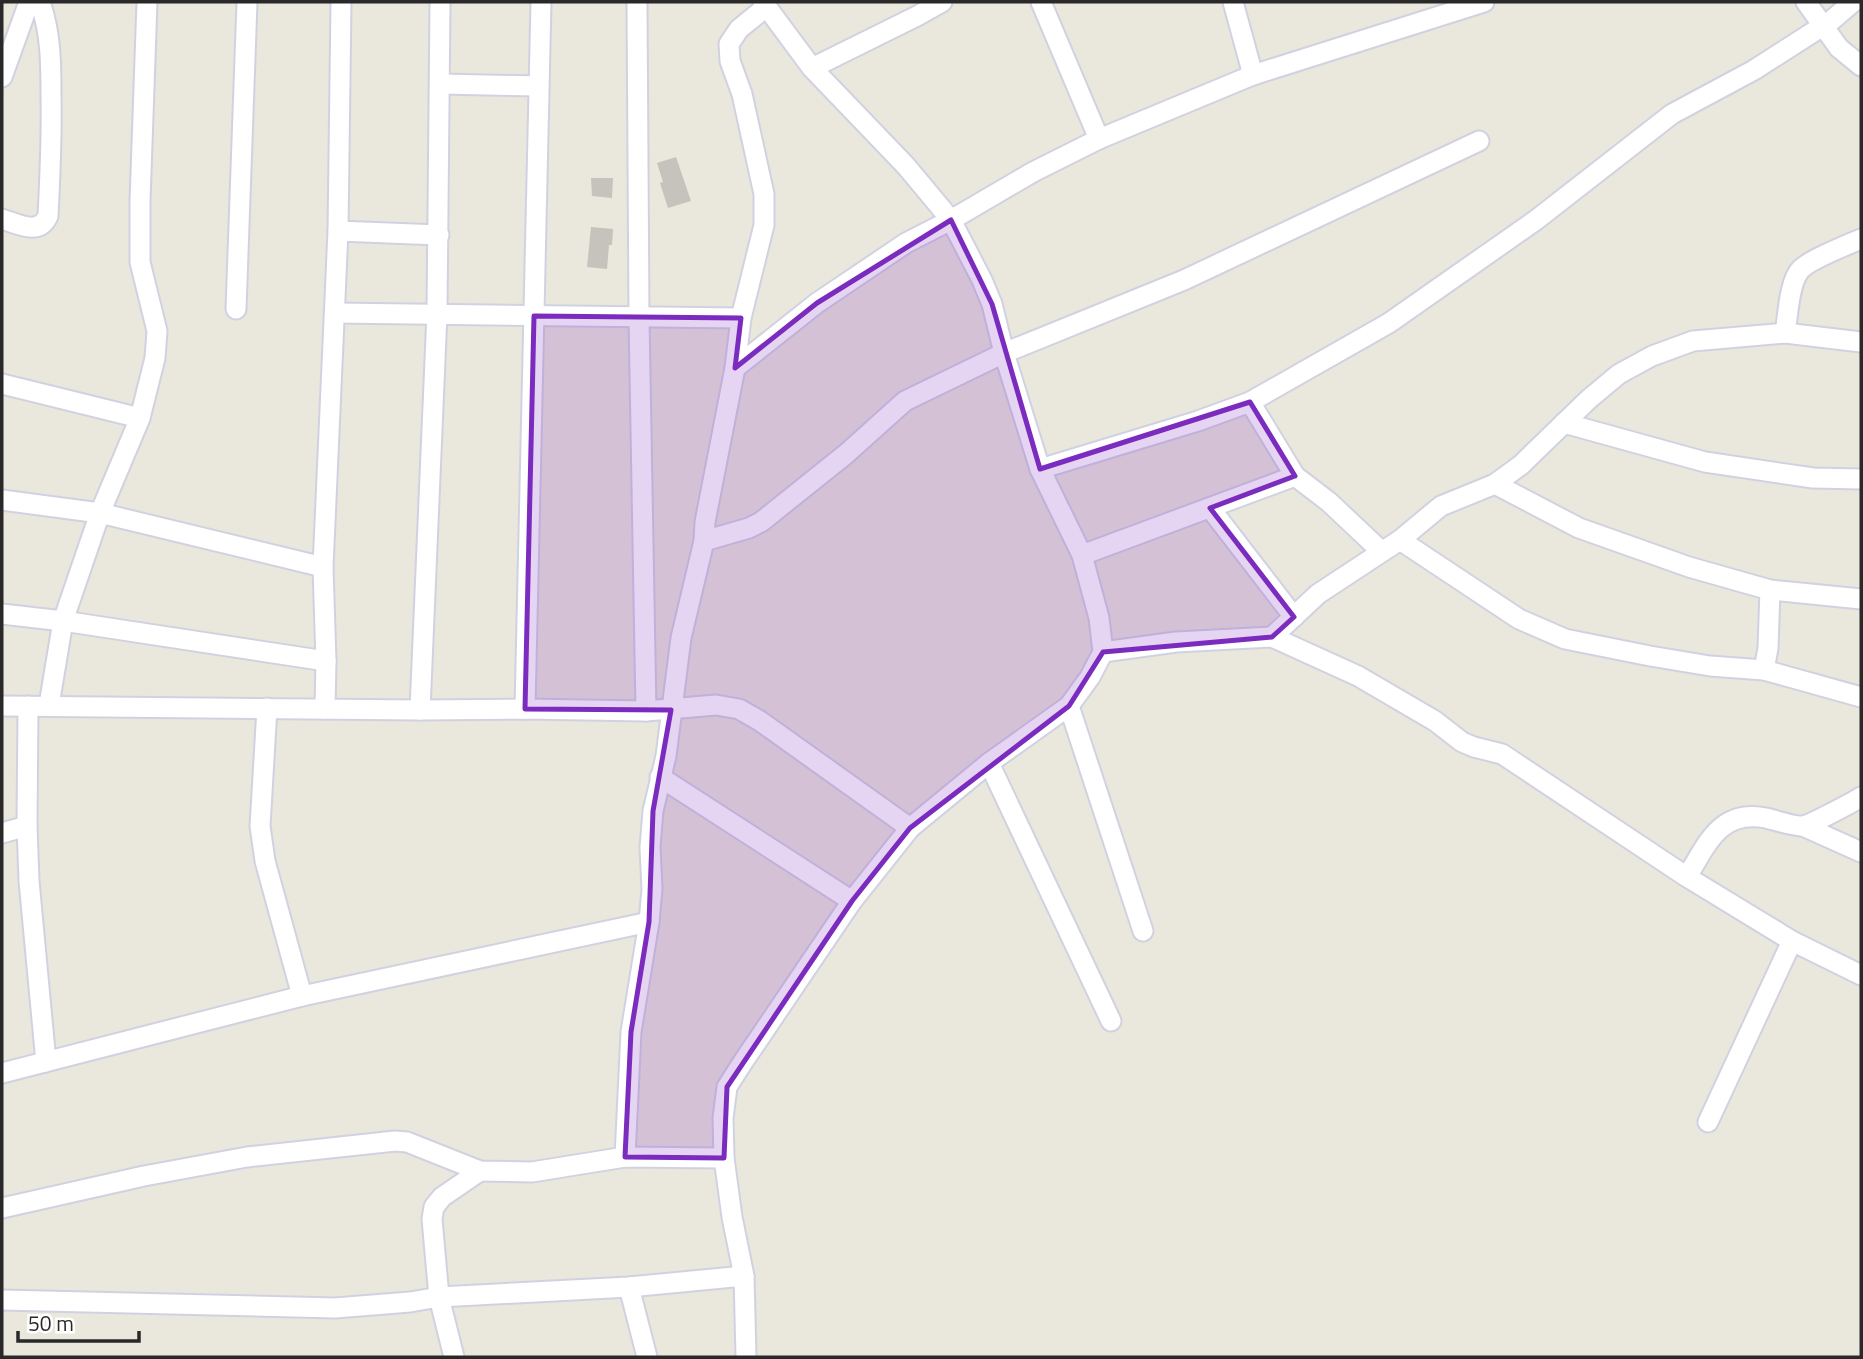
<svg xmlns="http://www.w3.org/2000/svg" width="1863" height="1359" font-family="'Titillium Web',sans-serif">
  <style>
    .building { fill: #c6c3bc }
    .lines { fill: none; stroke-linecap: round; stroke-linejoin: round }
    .minor-casing { stroke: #d1d2e1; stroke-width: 23 }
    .minor { stroke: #fff; stroke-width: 19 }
    .marked { fill: #7b2cbf; fill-opacity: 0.2; stroke: #7b2cbf; stroke-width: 5; stroke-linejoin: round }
  </style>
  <rect width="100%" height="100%" fill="#eae7dc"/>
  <g class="building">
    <path d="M676 157 691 201 668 208 660 183 663 182 657 163Z"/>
    <path d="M591 178H613L612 198 592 196Z"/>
    <path d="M591 227 613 229 612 245H609L607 269 587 267Z"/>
  </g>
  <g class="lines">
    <g class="minor-casing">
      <g id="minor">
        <path d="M637 2 639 318 646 711"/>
        <path d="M1041 2 1099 139"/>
        <path d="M1233 2 1253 75"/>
        <path d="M1806 2 1839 48 1861 66"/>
        <path d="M812 68 917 16 942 2"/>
        <path d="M2 77 29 2"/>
        <path d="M440 84 539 86"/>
        <path d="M2 219C18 224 39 236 48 216 50 176 52 137 51 97 51 64 51 33 40 2"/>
        <path d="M338 231 439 235"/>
        <path d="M236 309 247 2"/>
        <path d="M335 313 741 318"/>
        <path d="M1785 333C1788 316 1789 281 1801 269 1811 259 1847 245 1861 239"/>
        <path d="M735 368 817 303 906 243 951 220 1033 172 1099 139 1253 75 1484 2"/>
        <path d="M2 384 140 418"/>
        <path d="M1250 402 1295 476 1329 502 1381 551"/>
        <path d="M1564 423 1705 462 1813 478 1861 479"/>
        <path d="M1040 469 1198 421 1250 402 1389 323 1536 220 1672 114 1754 70 1832 20 1853 2"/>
        <path d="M1495 484 1579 528 1689 567 1770 590 1861 599"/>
        <path d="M2 500 100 513 323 567"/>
        <path d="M1210 508 1294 617"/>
        <path d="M1400 540 1519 619 1565 639 1650 656 1710 666 1764 670 1861 697"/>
        <path d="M704 541 749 528 761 522 846 454 905 401 1004 353 1184 280 1479 141"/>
        <path d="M1082 555 1295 476"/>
        <path d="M2 614 63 621 326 661"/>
        <path d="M1272 637 1318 594 1400 540 1441 506 1495 484 1521 465 1589 399 1619 374 1652 356 1693 341 1785 333 1861 342"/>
        <path d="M1103 652 1176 642 1272 637 1358 676 1435 721 1462 742 1474 747 1502 754 1687 877 1792 941 1861 975"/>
        <path d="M1764 670 1768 648 1770 590"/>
        <path d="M49 705 63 621 100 513 140 418 155 358 157 331 140 262V201L147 2"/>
        <path d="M2 706 420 710 525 709 646 711 716 705 739 709 760 721 910 828"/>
        <path d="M28 706 27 826 29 881 46 1062"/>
        <path d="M1069 706 1143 931"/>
        <path d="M267 708 260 826 265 861 302 996"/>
        <path d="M325 709 326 661 323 567 338 231 341 2"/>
        <path d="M525 709 541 2"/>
        <path d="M420 710 437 313 440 2"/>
        <path d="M989 763 1111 1021"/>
        <path d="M660 777 852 901"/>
        <path d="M1803 826 1861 852"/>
        <path d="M2 833 27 826"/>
        <path d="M1687 877C1707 844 1720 809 1766 818 1774 820 1796 827 1803 826 1810 825 1853 802 1861 797"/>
        <path d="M2 1073 302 996 649 922"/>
        <path d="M1708 1122 1792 941"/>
        <path d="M625 1157 631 1032 649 922 652 889 650 847 653 811 666 756 681 638 704 541 705 522 735 368 741 318 764 225V194L742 94 730 61 729 44 739 29 766 7"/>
        <path d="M480 1171 442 1197 434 1207 432 1219 439 1297 629 1287 744 1276"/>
        <path d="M2 1208 144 1176 247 1157 395 1141 407 1142 480 1171 532 1172 625 1157 724 1158"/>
        <path d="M629 1287 647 1357"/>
        <path d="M2 1300 335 1308 410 1302 439 1297 454 1357"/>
        <path d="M746 1357 744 1276 732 1217 724 1158 723 1118 727 1087 743 1062 852 901 910 828 989 763 1069 706 1090 677 1103 652 1099 618 1082 555 1040 469 1004 353 992 304 982 280 951 220 906 166 812 68 763 2"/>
      </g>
    </g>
    <use href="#minor" class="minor"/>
  </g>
  <path class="marked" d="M951 220 992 304 1040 469 1250 402 1295 476 1210 508 1294 617 1272 637 1103 652 1069 706 910 828 852 901 727 1087 724 1158 625 1157 631 1032 649 922 653 811 671 710 525 709 534 316 741 318 735 368 817 303Z"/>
  <rect width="1863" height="1359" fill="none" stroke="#292929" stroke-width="7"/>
  <path d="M18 1331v10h121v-10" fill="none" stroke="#292929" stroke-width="3.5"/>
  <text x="28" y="1331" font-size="21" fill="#292929" stroke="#ffffff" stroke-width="5" paint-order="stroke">50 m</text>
</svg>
